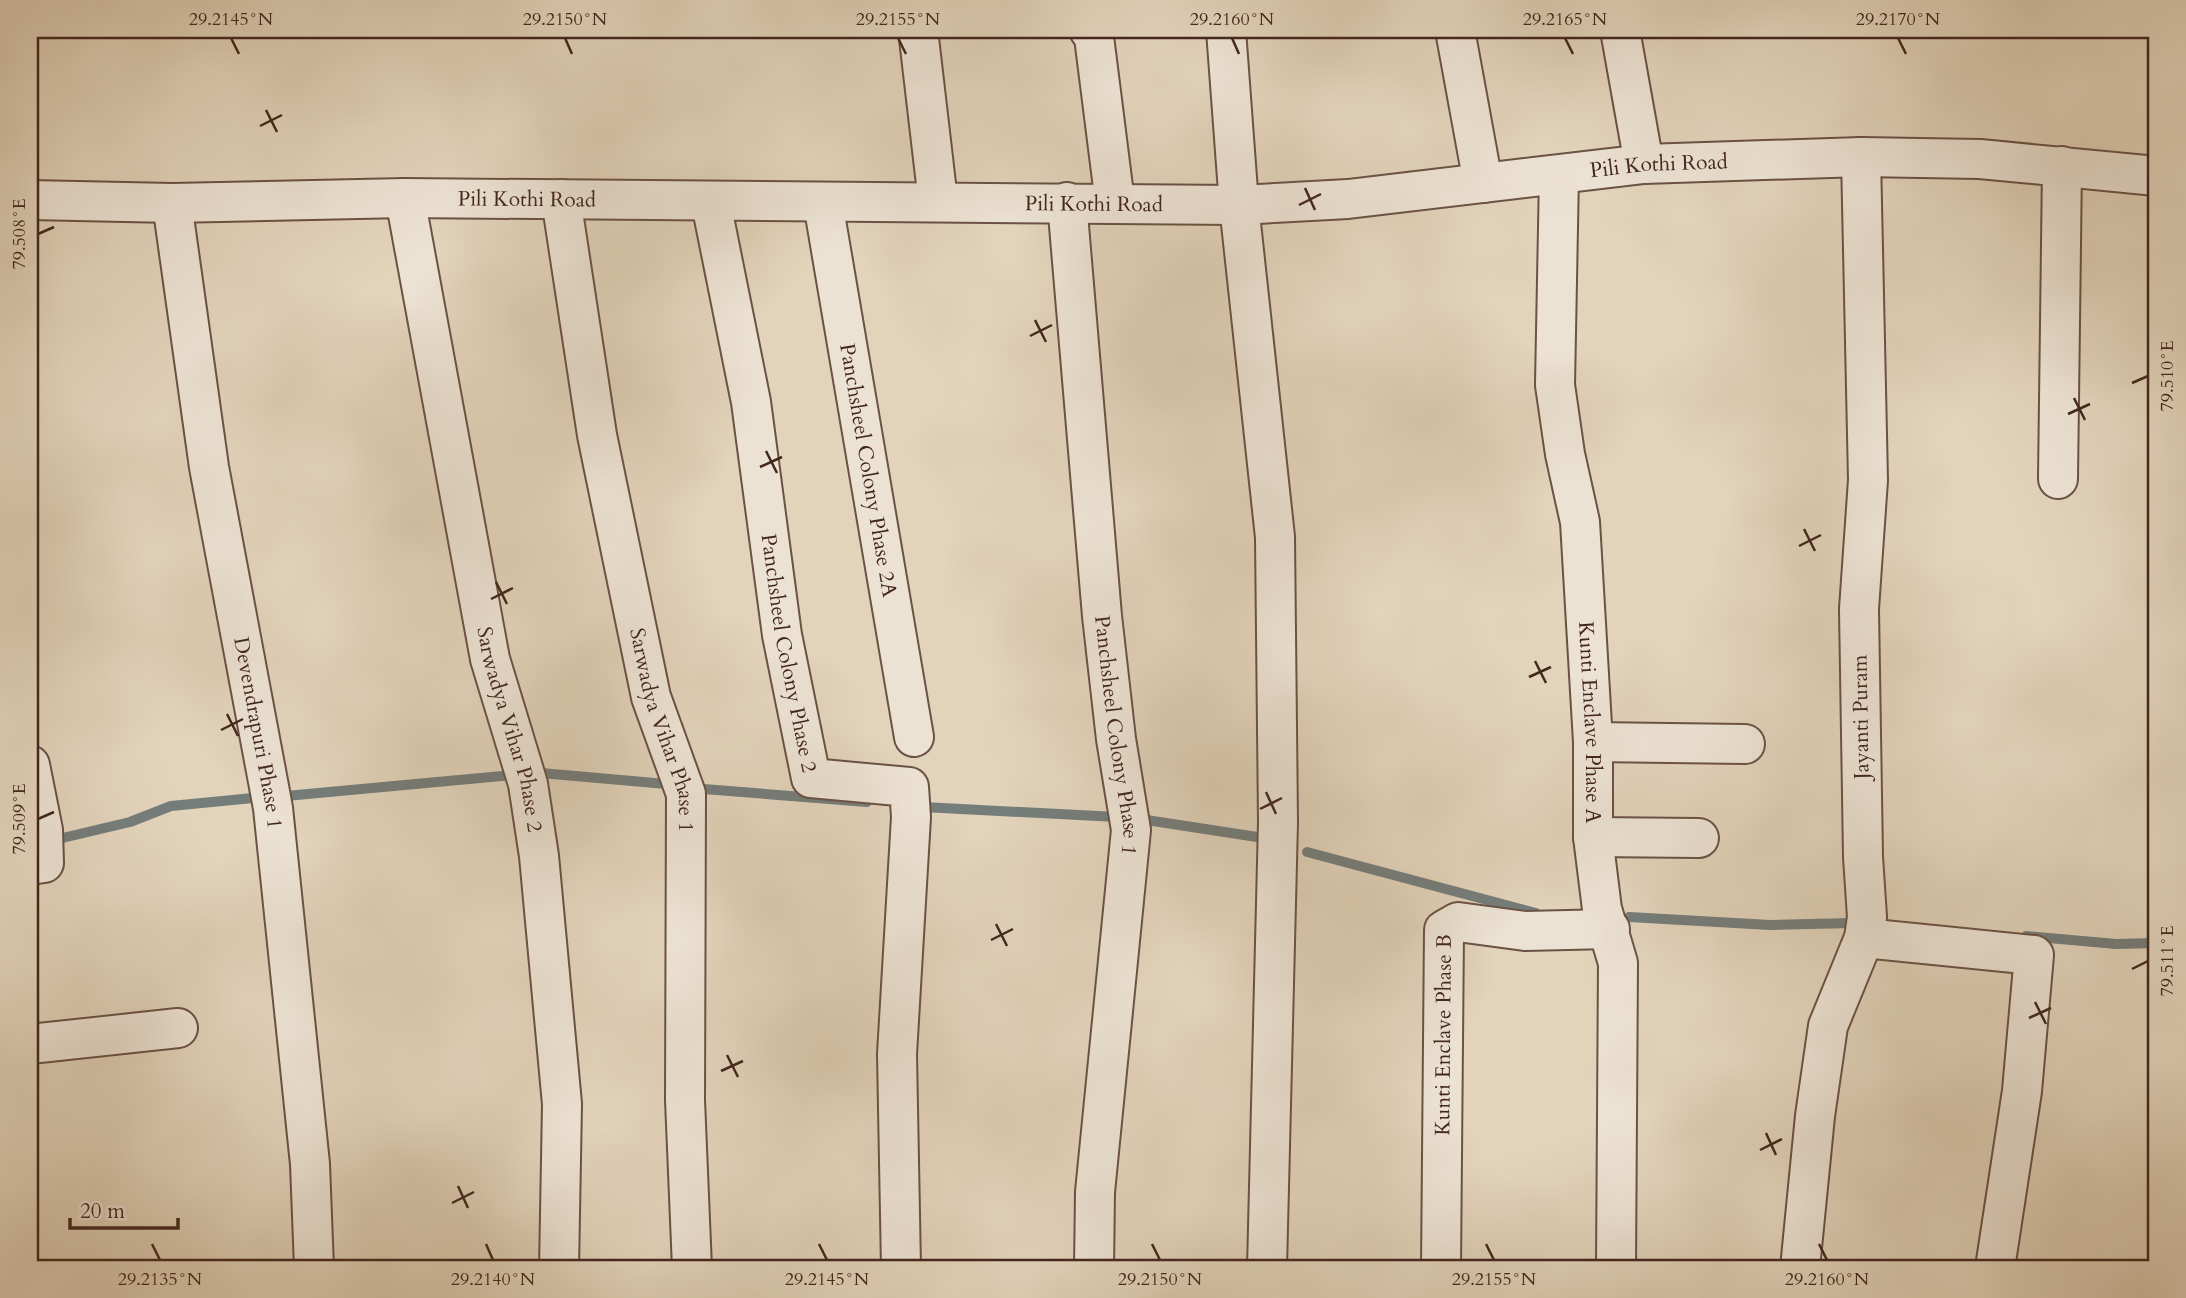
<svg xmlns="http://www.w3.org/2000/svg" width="2186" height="1298" font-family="Cardo,serif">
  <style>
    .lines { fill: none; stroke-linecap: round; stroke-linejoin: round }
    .stream { stroke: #757d7b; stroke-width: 10 }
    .minor-casing { stroke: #6b5245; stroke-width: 42 }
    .tertiary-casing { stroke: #6b5245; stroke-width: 42 }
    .minor { stroke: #ece2d3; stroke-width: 38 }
    .tertiary { stroke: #ece2d3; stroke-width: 38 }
    .ticks { fill: none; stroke: #43271e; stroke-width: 2.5 }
    .labels { text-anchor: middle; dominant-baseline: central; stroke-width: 6; stroke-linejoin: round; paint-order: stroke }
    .street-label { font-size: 21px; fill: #43271e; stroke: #ece2d3 }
    .neatline { fill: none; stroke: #43271e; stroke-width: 2.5 }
    .ticks-label { font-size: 18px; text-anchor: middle; fill: #43271e }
  </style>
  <rect width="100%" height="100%" fill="#e2d3bb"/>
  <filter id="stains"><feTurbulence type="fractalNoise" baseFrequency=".00286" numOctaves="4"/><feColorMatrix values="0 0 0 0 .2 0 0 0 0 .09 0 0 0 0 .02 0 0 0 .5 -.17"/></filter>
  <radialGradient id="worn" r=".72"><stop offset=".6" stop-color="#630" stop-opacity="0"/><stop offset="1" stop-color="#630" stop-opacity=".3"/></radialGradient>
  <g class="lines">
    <g class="stream">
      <path d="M541 773 666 784"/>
      <path d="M691 788 867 802"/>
      <path d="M286 796 513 775"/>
      <path d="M923 807 1117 817"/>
      <path d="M1140 819 1257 837"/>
      <path d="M54 840 130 822 171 806 253 798"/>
      <path d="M1307 852 1536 913"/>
      <path d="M1629 917 1770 925 1853 923"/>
      <path d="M2026 936 2116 944 2156 943"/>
    </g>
    <g class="minor-casing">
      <g id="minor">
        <path d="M918 30 938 201"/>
        <path d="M1089 30 1094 37 1115 203"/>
        <path d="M1226 30 1239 205 1275 537 1278 822 1267 1268"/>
        <path d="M1455 30 1483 183"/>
        <path d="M1620 30 1644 164"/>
        <path id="s1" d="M1559 175 1555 385 1565 454 1580 522 1593 742V837L1602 909 1618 963 1616 1268"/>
        <path id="s2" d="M405 198 490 659 528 784 539 856 562 1104 559 1268"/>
        <path id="s3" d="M561 199 597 435 651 697 686 794 685 1100 692 1268"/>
        <path id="s4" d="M1067 202 1102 616 1116 739 1131 830 1095 1192 1094 1268"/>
        <path id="s5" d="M172 203 209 467 273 808 310 1164 314 1268"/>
        <path id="s6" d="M711 203 751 402 782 635 811 778 909 787 911 817 897 1054 901 1268"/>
        <path id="s7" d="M823 203 914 737"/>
        <path d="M2058 479 2062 166"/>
        <path d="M1593 742 1745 744"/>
        <path d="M30 765 43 830 44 863 30 865"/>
        <path d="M1593 837 1699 838"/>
        <path d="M1864 938 2034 955 2022 1091 1995 1268"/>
        <path d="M30 1044 178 1028"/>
        <path id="s8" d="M1441 1268 1444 930 1458 922 1525 931 1610 929"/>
        <path d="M1800 1268 1815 1116 1828 1026 1864 938 1867 917 1863 857 1859 609 1868 480 1861 157"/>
      </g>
    </g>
    <g class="tertiary-casing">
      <g id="tertiary">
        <path id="s9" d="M30 200 172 203 405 198 1239 205 1348 199 1644 164 1861 157 1980 159 2156 176"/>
      </g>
    </g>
    <use href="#minor" class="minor"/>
    <use href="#tertiary" class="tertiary"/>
  </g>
  <path class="ticks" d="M231 38 239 54M565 38 572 54M898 38 906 54M1232 38 1239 54M1565 38 1573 54M1898 38 1906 54M266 110 277 132M260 126 282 115M1305 188 1315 210M1299 205 1321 194M38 234 54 227M1035 320 1046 342M1030 336 1052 325M2132 383 2148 376M2074 398 2085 420M2068 414 2090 404M766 451 777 473M760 467 782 457M1804 529 1815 551M1799 546 1821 535M496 582 507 604M491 599 513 588M1535 661 1546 683M1529 677 1551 667M227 714 238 736M221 730 243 719M1266 792 1276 814M1260 809 1282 798M38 819 54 812M996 924 1007 946M991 940 1013 929M2132 969 2148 961M2035 1002 2046 1024M2029 1018 2051 1008M727 1055 738 1077M721 1071 743 1061M1766 1133 1776 1155M1760 1150 1782 1139M458 1186 468 1208M452 1203 474 1192M152 1244 160 1260M486 1244 493 1260M819 1244 827 1260M1152 1244 1160 1260M1486 1244 1494 1260M1819 1244 1827 1260"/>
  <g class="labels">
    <g class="street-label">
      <text stroke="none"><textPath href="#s9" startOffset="1631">Pili Kothi Road</textPath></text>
      <text stroke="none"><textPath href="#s9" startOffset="497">Pili Kothi Road</textPath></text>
      <text stroke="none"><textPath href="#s9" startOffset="1064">Pili Kothi Road</textPath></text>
      <text stroke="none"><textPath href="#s7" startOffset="271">Panchsheel Colony Phase 2A</textPath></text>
      <text stroke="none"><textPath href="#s6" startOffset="457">Panchsheel Colony Phase 2</textPath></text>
      <text transform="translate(1861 717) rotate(-91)">Jayanti Puram</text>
      <text stroke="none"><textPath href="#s1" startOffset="550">Kunti Enclave Phase A</textPath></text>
      <text stroke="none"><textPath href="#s2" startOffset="542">Sarwadya Vihar Phase 2</textPath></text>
      <text stroke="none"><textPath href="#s3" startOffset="542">Sarwadya Vihar Phase 1</textPath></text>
      <text stroke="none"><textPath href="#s5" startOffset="537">Devendrapuri Phase 1</textPath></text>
      <text stroke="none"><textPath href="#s4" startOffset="536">Panchsheel Colony Phase 1</textPath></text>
      <text stroke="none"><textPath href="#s8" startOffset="233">Kunti Enclave Phase B</textPath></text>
    </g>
  </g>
  <rect width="2186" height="1298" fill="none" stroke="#e2d3bb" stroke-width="77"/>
  <path d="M70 1218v10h108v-10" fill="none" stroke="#43271e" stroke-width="3.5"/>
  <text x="80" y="1218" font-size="21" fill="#43271e" stroke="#ece2d3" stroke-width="5" paint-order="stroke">20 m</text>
  <rect x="38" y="38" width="2110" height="1222" class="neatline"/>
  <g class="ticks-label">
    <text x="231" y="25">29.2145°N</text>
    <text x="565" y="25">29.2150°N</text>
    <text x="898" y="25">29.2155°N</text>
    <text x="1232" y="25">29.2160°N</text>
    <text x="1565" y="25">29.2165°N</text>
    <text x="1898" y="25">29.2170°N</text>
    <text transform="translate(19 234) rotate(-90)" y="6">79.508°E</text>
    <text transform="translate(2167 376) rotate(-90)" y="6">79.510°E</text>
    <text transform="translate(19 819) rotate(-90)" y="6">79.509°E</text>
    <text transform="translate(2167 961) rotate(-90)" y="6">79.511°E</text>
    <text x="160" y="1285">29.2135°N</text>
    <text x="493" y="1285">29.2140°N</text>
    <text x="827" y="1285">29.2145°N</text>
    <text x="1160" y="1285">29.2150°N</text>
    <text x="1494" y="1285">29.2155°N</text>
    <text x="1827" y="1285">29.2160°N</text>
  </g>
  <rect width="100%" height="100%" filter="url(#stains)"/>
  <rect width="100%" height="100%" fill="url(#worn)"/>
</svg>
